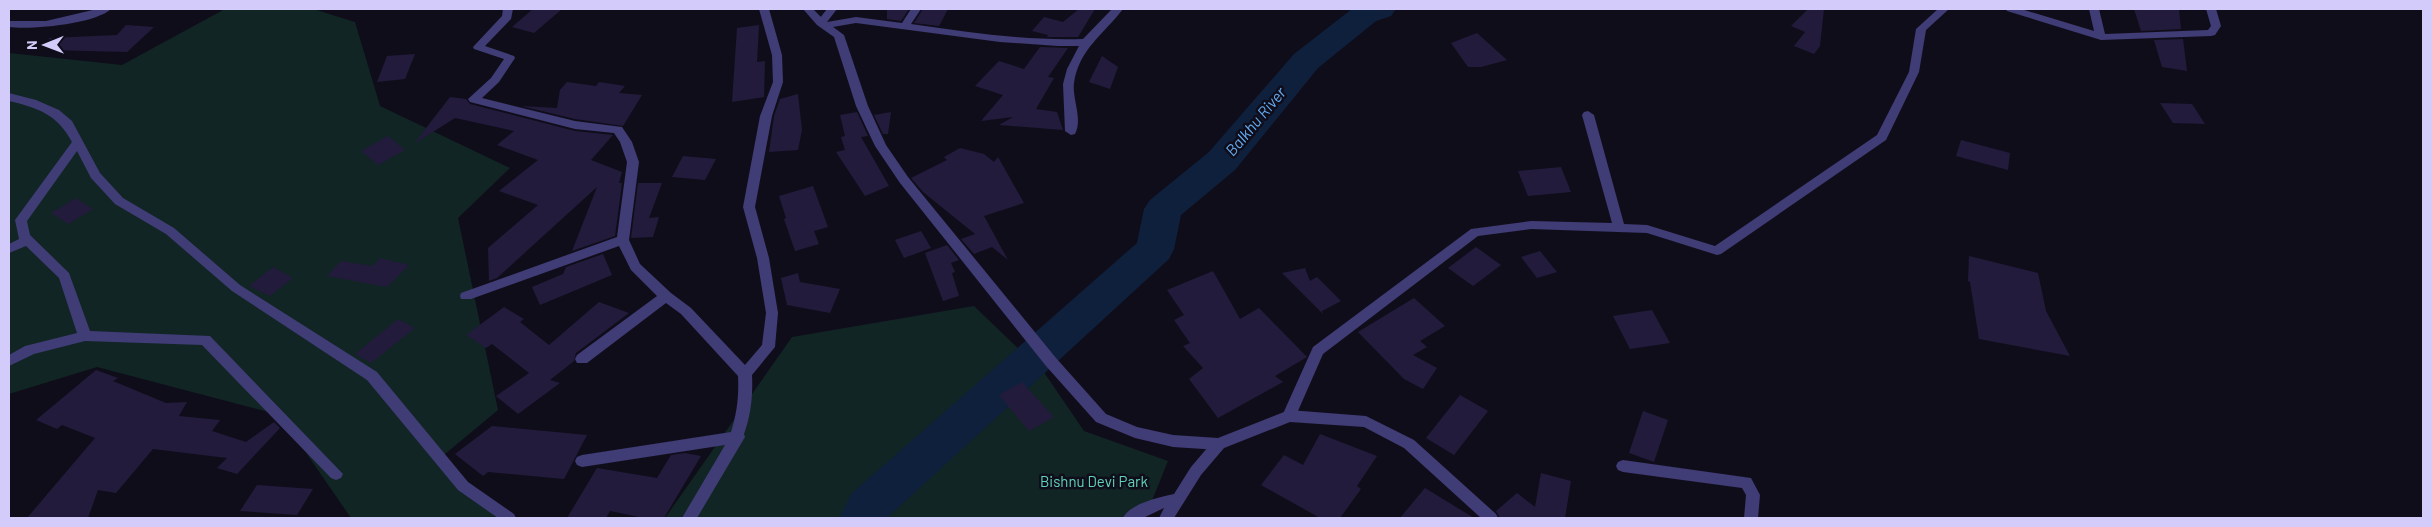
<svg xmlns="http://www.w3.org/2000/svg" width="2432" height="527" font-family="Barlow,sans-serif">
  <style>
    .green { fill: #112525 }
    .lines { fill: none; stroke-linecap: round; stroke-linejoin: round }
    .river { fill: #0f203d; fill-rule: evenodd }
    .building { fill: #221b3b }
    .minor { fill: #403c76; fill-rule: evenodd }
    .tertiary { fill: #403c76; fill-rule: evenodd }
    .labels { text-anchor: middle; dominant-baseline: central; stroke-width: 5; stroke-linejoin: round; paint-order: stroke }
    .park-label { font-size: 15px; fill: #60d3b9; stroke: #100d1b }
    .water-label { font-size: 16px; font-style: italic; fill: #63acf1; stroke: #100d1b }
  </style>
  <rect width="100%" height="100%" fill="#100d1b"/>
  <g class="green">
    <path d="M225 9H313L355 22 380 106 510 168 458 218 498 410 439 459 503 518H351L280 415 97 367 9 394V53L122 65Z"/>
    <path d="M974 306 1022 352 1039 365 1084 431 1168 461 1145 518H665L792 337Z"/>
  </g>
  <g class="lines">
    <path class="river" d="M1352 9H1396L1391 16 1376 21 1318 68 1235 170 1181 215 1174 249 1169 259 887 518H839L852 493 1137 243 1144 209 1150 200 1209 152 1294 54Z"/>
  </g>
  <g class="building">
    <path d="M533 9H562L534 33 512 27Z"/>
    <path d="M887 9H909L901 21 887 19Z"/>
    <path d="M923 9H948L939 26 914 23Z"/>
    <path d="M1079 9H1095L1078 37H1047L1048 35 1032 31 1044 17 1063 22Z"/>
    <path d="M1808 9H1824L1820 46 1814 54 1794 46 1805 32 1791 26Z"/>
    <path d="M2134 9H2179L2181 29 2141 31Z"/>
    <path d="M126 25 154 27 127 52 49 50V38L117 35Z"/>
    <path d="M759 25 757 62 765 61 764 97 732 102 737 28Z"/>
    <path d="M1477 33 1507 60 1481 67H1468L1451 43Z"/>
    <path d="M2183 39 2187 71 2162 67 2154 40Z"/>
    <path d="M1040 47 1068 48 1048 77 1054 78 1036 109 1057 112 1063 130 999 125 1013 117 981 121 1003 95 975 86 999 61 1024 69Z"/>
    <path d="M415 54 405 79 377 82 387 56Z"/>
    <path d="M1102 56 1118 67 1110 89 1089 82Z"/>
    <path d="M567 82 596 86 599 82 625 86 619 93 642 95 623 126 575 119 521 106 557 108 560 90Z"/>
    <path d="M798 94 802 130 798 150 769 152 774 116 780 99Z"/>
    <path d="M450 97 466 99 470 104 575 131 613 135 591 160 622 172 619 183H622L615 236 572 251 597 187 497 278 489 281 488 248 538 205 499 191 538 160 497 145 514 131 455 118 417 142 416 141Z"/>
    <path d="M2160 103 2192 104 2205 124 2173 123Z"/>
    <path d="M857 112 868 136 861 137 889 186 865 196 836 152 845 150 841 137 845 136 840 115Z"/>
    <path d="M891 112 888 134H883L874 115Z"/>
    <path d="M388 136 405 150 378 165 361 151Z"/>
    <path d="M1961 140 2010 153 2008 170 1956 156Z"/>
    <path d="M960 148 984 154 994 162 998 157 1024 203 984 216 1008 260 992 247 974 254 961 239 975 234 923 192 911 178 947 160 944 157Z"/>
    <path d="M683 156 716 159 705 180 672 177Z"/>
    <path d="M1561 167 1571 192 1528 196 1518 171Z"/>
    <path d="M638 183H662L649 218 659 217 653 237 631 238Z"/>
    <path d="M813 186 828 227 814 231 819 244 795 251 784 219 786 218 779 196Z"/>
    <path d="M76 198 93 209 68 224 51 213Z"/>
    <path d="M921 231 931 248 904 258 895 240Z"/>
    <path d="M947 245 959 260 951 263 955 272 952 273 959 296 943 301 925 253Z"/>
    <path d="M1476 247 1501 265 1473 286 1448 268Z"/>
    <path d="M1540 251 1557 272 1537 278 1521 257Z"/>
    <path d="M603 254 612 275 540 305 532 287 563 274 566 267Z"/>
    <path d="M1969 256 2038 273 2046 311 2070 356 1979 339 1970 282 1968 281Z"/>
    <path d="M380 258 409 265 387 287 327 276 341 261 373 266Z"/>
    <path d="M273 267 293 278 270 296 249 286Z"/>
    <path d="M1305 268 1310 281 1317 277 1341 301 1322 311 1323 314 1282 273Z"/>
    <path d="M1213 271 1240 319 1259 308 1307 357 1275 376 1283 382 1218 418 1189 379 1203 368 1183 346 1190 343 1174 320 1184 315 1167 290Z"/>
    <path d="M798 273 800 282 840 289 830 313 787 305 781 278Z"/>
    <path d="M1414 298 1445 326 1420 341 1427 347 1413 355 1437 368 1423 389 1404 379 1358 332Z"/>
    <path d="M599 302 629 313 576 353 574 361 550 380 560 383 518 414 496 396 529 373 492 344 486 348 466 335 504 307 524 319 520 322 549 345Z"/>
    <path d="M1652 310 1670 343 1630 349 1613 316Z"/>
    <path d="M398 319 415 328 371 363 355 354Z"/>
    <path d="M96 370 118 378 113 381 166 403 187 402 179 416 220 420 212 431 246 442 274 422 280 428 237 474 217 468 227 458 153 449 116 493 98 490 88 518H27L95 438 62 425 57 429 36 420Z"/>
    <path d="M1022 382 1054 417 1029 431 999 395Z"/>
    <path d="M1460 395 1488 411 1454 455 1426 438Z"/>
    <path d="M1643 411 1668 420 1654 462 1629 453Z"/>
    <path d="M492 426 587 435 564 479 488 472 483 476 455 454Z"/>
    <path d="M1320 434 1377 456 1357 486 1361 489 1340 518H1320L1261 485 1284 455 1303 465Z"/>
    <path d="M685 453 701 456 664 518H644L610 511 606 518H567L597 468 657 478 671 455Z"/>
    <path d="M1541 473 1571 481 1565 518H1500L1496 511 1517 493 1535 507Z"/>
    <path d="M257 485 313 489 297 515 240 511Z"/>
    <path d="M1425 488 1474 518H1400Z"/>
  </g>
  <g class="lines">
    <g class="minor">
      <path d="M97 9H111C95 24 31 30 9 27V21H46Z"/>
      <path d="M503 9H513L511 19 485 46 514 56 515 58 499 82 482 98 575 121 622 127 632 142 639 162 629 240 640 264 671 293 691 308 745 365 762 345 766 313 757 258 743 207 760 116 773 82 772 55 759 9H769L782 55 783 82 772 116 755 207 769 258 778 313 775 347 752 375C753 396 751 415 744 434L745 437 697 518H682L725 445 582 467 577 465 575 461 577 457 582 455 731 432C737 413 739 396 738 376L681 314 666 303 587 363H577L575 359 577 355 657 296 631 270 619 246 471 299H461L460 296 461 293 617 237 627 162 620 142 614 133 575 129 470 102 468 99 491 78 504 59 474 49 473 47 502 16Z"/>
      <path d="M827 9H837L827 22 856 17 902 23 911 9H921L911 24C968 32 1025 41 1083 39L1112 9H1123C1104 34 1079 49 1074 83 1072 99 1083 119 1075 134L1071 135 1065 131 1063 84 1067 69 1079 46H1058L1000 42 856 23 827 28 816 23Z"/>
      <path d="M1938 9H1949L1926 30 1919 72 1886 140 1721 254 1717 255 1647 233 1531 229 1478 236 1323 354 1294 420 1289 422 1284 420 1282 416 1313 347 1471 229 1531 221 1612 223 1582 115 1584 112 1588 111 1594 115 1624 224 1647 225 1715 246 1877 135 1909 72 1916 29Z"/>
      <path d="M2006 9H2021L2094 31 2089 9H2099L2105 34 2208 30 2211 26 2206 9H2216L2221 26 2215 35 2211 36 2101 40 2007 11Z"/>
      <path d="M9 93 36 100 59 110 72 121 100 173 123 198 174 228 240 285 377 372 468 482 514 514 516 518H498L458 490 367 380 232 291 166 234 115 204 91 178 77 151 27 221 30 235 69 273 90 331 210 336 343 474 341 478 336 480 331 478 202 345 85 341 34 354 9 366V355L25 346 77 333 59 278 26 246 9 253V244L19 239 15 220 72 142C57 114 38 108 9 101Z"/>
      <path d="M1219 438 1224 440 1226 444 1224 448 1201 475 1174 518H1159L1164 508 1143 518H1123C1129 504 1160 497 1174 494L1191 467 1214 440Z"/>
      <path d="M1623 460 1751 478 1760 495 1758 518H1744L1746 495 1742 488 1623 472 1618 470 1616 466 1618 462Z"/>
    </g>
    <path class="tertiary" d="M803 9H813L825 21 844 35 868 106 886 145 908 177 1056 358 1106 414 1137 427 1173 435 1218 438 1289 410 1366 416 1414 440 1496 514 1498 518H1481L1404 448 1364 427 1290 422 1219 450 1173 447 1135 438 1096 422 1046 366 900 183 875 146 856 106 834 37 817 25Z"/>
  </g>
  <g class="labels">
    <g class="park-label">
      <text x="1094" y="481">Bishnu Devi Park</text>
    </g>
    <g class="water-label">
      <text transform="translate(1255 121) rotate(-50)">Balkhu River</text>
    </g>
  </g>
  <rect width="2432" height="527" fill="none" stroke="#d3ccfa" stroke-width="20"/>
  <g transform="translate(45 45) rotate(269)" stroke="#100d1b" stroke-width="4" paint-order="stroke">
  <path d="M0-4L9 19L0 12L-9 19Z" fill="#d3ccfa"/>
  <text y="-8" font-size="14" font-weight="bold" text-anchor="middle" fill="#d3ccfa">N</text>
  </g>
</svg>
